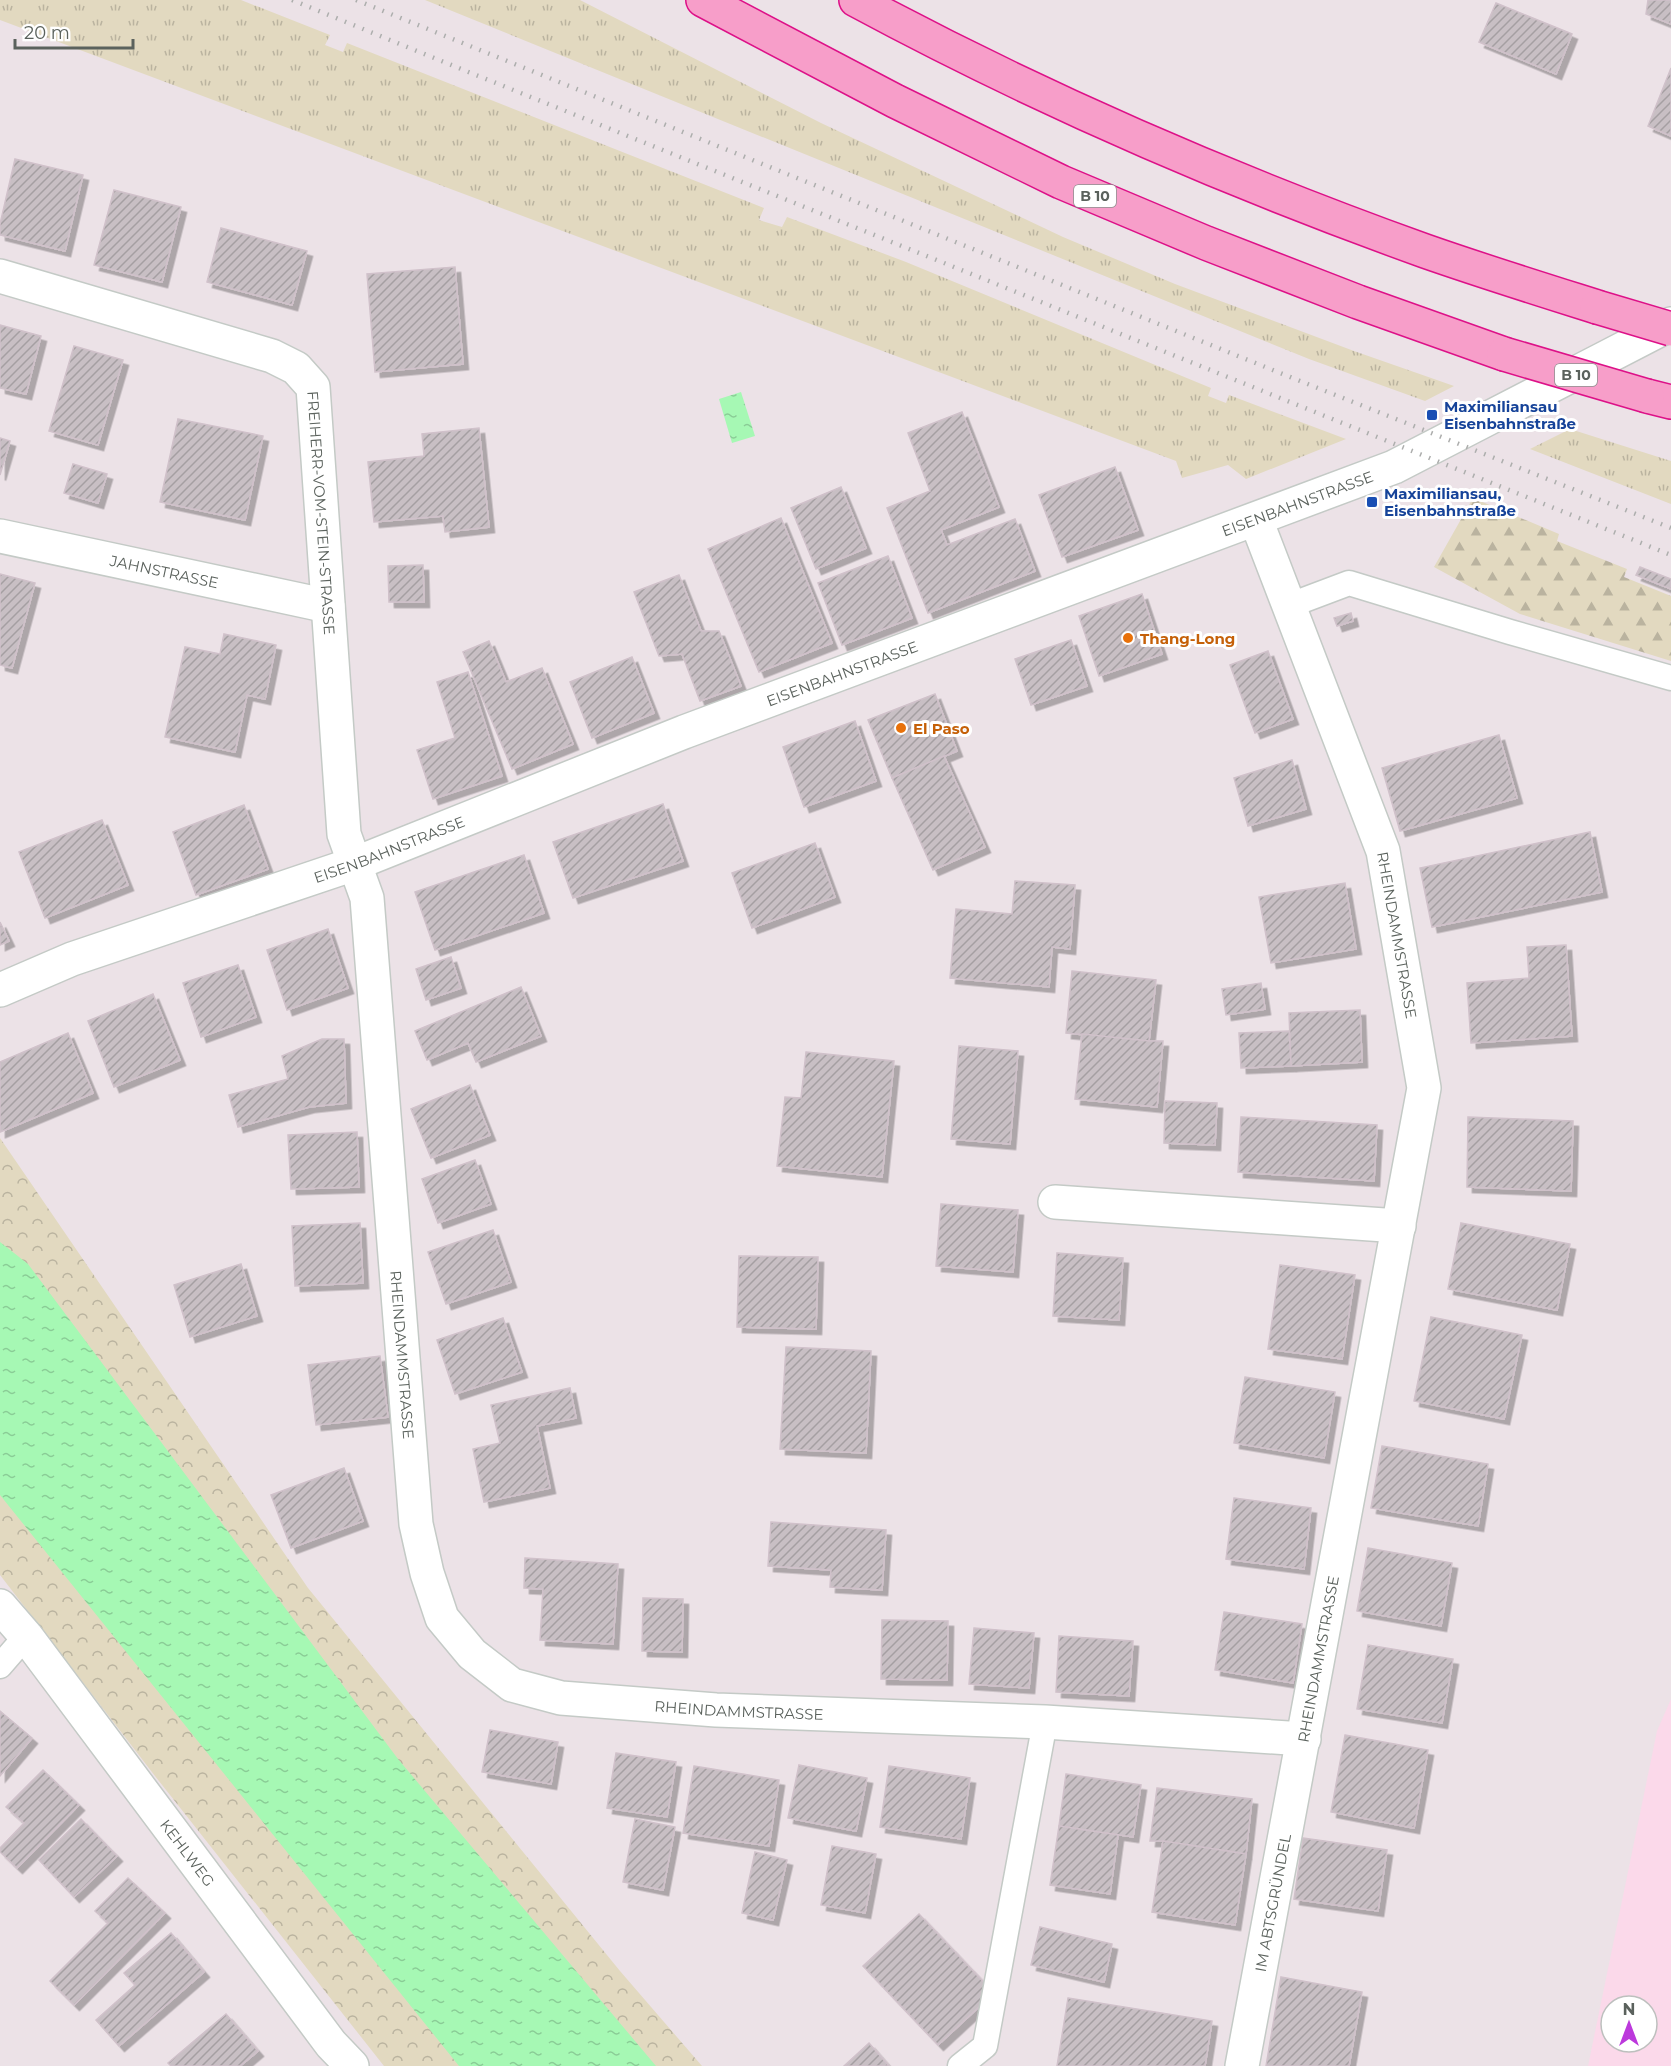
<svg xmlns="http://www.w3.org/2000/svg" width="1671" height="2066" font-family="Montserrat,sans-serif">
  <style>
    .commercial { fill: #fbd9ea; fill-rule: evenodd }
    .grass { fill: url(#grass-tufts) }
    .forest { fill: url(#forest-firs) }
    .park { fill: url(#park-crowns) }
    .water { fill: url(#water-ripples) }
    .building { fill: url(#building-hatch); stroke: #d0c1ca; stroke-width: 1.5; filter: url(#shadow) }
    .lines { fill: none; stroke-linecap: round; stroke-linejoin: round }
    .service-casing { stroke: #c4cac6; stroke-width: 27 }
    .minor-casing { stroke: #c4cac6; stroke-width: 36 }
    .trunk-casing { stroke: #d18; stroke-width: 36 }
    .service { stroke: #fff; stroke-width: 24 }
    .minor { stroke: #fff; stroke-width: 33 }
    .trunk { stroke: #f79ec9; stroke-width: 33 }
    .rail { stroke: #adaead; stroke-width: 4.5; stroke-dasharray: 1.5 8; stroke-linecap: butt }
    .trunk-bridge-casing { stroke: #d18; stroke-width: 36; stroke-linecap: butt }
    .trunk-bridge { stroke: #f79ec9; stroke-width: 33 }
    .transit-dot { fill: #1a4fb4; stroke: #fff; stroke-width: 2 }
    .food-dot { fill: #e8710a; stroke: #fff; stroke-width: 2 }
    .labels { text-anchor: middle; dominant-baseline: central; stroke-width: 6; stroke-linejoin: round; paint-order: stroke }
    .shield { fill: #fff; stroke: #8c918e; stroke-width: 1.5 }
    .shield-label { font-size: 14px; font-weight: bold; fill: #5b625d }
    .transit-label { font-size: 15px; font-weight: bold; fill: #164399; stroke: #fff; text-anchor: start }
    .street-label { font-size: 15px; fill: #5b625d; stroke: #fff }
    .food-label { font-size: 15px; font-weight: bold; fill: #c56008; stroke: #fff; text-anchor: start }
  </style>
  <defs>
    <pattern id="grass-tufts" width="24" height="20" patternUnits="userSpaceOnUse" patternTransform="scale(1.5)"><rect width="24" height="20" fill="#e2d9c0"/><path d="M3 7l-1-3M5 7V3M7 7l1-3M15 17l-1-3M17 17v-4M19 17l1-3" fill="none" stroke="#bab39f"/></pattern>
    <pattern id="forest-firs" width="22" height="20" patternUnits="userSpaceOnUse" patternTransform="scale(1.5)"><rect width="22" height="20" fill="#e2d9c0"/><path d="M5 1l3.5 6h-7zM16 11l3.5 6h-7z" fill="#bab39f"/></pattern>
    <pattern id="park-crowns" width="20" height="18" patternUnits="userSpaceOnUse" patternTransform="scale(1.5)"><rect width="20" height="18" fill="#e2d9c0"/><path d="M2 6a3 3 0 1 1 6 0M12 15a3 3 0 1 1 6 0" fill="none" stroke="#bab39f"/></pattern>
    <pattern id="water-ripples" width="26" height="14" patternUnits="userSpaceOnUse" patternTransform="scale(1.5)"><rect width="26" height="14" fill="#a6f8b4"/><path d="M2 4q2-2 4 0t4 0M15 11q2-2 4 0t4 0" fill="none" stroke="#8acc96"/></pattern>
    <pattern id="building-hatch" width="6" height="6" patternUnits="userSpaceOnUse" patternTransform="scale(1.5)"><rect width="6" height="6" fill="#c8bfc4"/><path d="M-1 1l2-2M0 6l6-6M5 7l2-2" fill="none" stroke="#a59fa2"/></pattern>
    <filter id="shadow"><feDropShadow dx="5.5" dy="5.5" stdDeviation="0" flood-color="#0004"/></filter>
  </defs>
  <rect width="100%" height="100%" fill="#ece2e7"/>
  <path class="commercial" d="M1671 1699V2066H1588L1657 1731ZM1611 2006H1647V2042H1611Z"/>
  <g class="grass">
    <path d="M0 0H241L330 35 325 45 343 52 347 43 764 208 759 220 782 227 787 217 906 262 1211 388 1208 396 1226 403 1229 395 1346 439 1246 479 1228 465 1182 478 1176 461 0 20Z"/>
    <path d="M425 0H580L821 123 1063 237 1175 284 1354 351 1454 386 1425 401 1309 359Z"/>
    <path d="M1570 429 1671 461V504L1530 449Z"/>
  </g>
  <path class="forest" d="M1473 498 1559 534 1557 541 1627 569 1624 577 1671 596V661L1520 614 1434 567Z"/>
  <path class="park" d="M0 1138 308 1588 620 1971 702 2066H384L155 1776 0 1575Z"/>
  <g class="water">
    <path d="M741 392 755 436 732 443 719 399Z"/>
    <path d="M0 1242 28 1264 398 1759 656 2066H459L0 1495Z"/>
  </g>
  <g class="building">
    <path d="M1648 0H1671V24L1646 14Z"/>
    <path d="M1496 3 1572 34 1556 74 1479 42Z"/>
    <path d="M1671 68V136L1648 126Z"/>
    <path d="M15 159 83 175 65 251 0 235V224Z"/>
    <path d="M114 190 181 207 162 282 94 265Z"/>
    <path d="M221 228 307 251 292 305 207 282Z"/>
    <path d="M455 267 463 364 375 372 367 274Z"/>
    <path d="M0 325 41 336 26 394 0 388Z"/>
    <path d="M74 346 123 360 98 445 49 431Z"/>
    <path d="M962 412 999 507 941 530 947 545 1015 519 1035 571 928 613 887 508 930 491 908 433Z"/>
    <path d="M178 419 263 436 245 520 160 502Z"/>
    <path d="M479 428 489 527 445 532 443 516 374 522 368 462 424 456 422 434Z"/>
    <path d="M0 438 10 441 0 475Z"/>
    <path d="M73 464 107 474 98 503 64 493Z"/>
    <path d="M1115 467 1138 530 1062 557 1039 495Z"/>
    <path d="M841 487 866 548 816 569 791 508Z"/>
    <path d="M781 518 832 643 759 672 708 549Z"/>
    <path d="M888 556 912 618 842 645 818 583Z"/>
    <path d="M423 565 424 602H389L388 566Z"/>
    <path d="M1640 567 1671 579V589L1636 575Z"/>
    <path d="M0 574 35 583 12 668 0 665Z"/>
    <path d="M679 575 701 631H719L741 686 700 701 682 654 659 656 634 592Z"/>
    <path d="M1142 594 1162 654 1099 676 1079 616Z"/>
    <path d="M1351 613 1353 621 1337 626 1334 618Z"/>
    <path d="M224 634 276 645 265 699 247 695 235 752 165 737 185 647 220 654Z"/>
    <path d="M1071 640 1087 686 1031 705 1015 659Z"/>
    <path d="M489 641 506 682 542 668 573 744 512 769 463 652Z"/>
    <path d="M1268 651 1293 719 1255 733 1230 665Z"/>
    <path d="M632 657 654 713 592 738 570 682Z"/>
    <path d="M468 672 502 776 433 799 417 750 455 738 437 682Z"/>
    <path d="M935 694 957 751 892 778 868 720Z"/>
    <path d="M855 721 876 781 804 807 783 747Z"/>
    <path d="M1499 735 1517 798 1400 831 1382 768Z"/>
    <path d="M944 756 985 847 933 870 892 778Z"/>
    <path d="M1292 760 1306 809 1248 826 1234 778Z"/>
    <path d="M663 804 683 861 573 898 553 842Z"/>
    <path d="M244 805 268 869 196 895 173 832Z"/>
    <path d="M102 820 128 885 45 918 19 852Z"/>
    <path d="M1590 832 1602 892 1432 927 1420 868Z"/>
    <path d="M815 843 835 897 752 928 732 873Z"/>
    <path d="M524 855 544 913 435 950 415 892Z"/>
    <path d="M1015 881 1075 885 1070 949 1052 947 1049 987 950 978 956 909 1012 914Z"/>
    <path d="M1345 883 1356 949 1271 963 1259 897Z"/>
    <path d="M0 922 9 941 0 945Z"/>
    <path d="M328 929 348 988 287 1010 267 950Z"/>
    <path d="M1566 945 1572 1036 1471 1043 1467 983 1529 978 1527 947Z"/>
    <path d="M451 957 461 988 426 1000 416 969Z"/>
    <path d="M238 965 256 1017 201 1037 183 983Z"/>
    <path d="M1072 971 1156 980 1149 1041 1066 1033Z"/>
    <path d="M1261 983 1265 1009 1226 1015 1222 989Z"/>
    <path d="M521 987 541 1036 476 1062 468 1043 427 1060 415 1031Z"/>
    <path d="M153 994 180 1060 114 1087 88 1021Z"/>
    <path d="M1360 1010 1362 1062 1291 1066 1289 1013Z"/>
    <path d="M1289 1031 1291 1066 1241 1068 1239 1033Z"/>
    <path d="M68 1033 93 1093 0 1132V1062Z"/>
    <path d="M1082 1034 1149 1041H1163L1157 1107 1075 1099Z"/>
    <path d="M322 1039H344L346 1103 309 1107 238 1127 229 1095 288 1079 282 1056Z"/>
    <path d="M959 1046 1018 1051 1010 1144 951 1139Z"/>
    <path d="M806 1052 894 1061 882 1177 777 1166 785 1097 801 1098Z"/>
    <path d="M470 1085 490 1135 431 1158 411 1109Z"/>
    <path d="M1165 1101 1217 1103 1215 1145 1164 1143Z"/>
    <path d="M1241 1117 1377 1125 1374 1181 1238 1172Z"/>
    <path d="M1468 1117 1573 1121 1571 1191 1467 1187Z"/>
    <path d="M357 1132 359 1187 291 1189 288 1135Z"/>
    <path d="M475 1160 491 1204 438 1223 422 1179Z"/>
    <path d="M941 1204 1018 1210 1013 1272 936 1266Z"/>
    <path d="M360 1223 363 1283 295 1286 292 1226Z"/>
    <path d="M1461 1223 1570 1244 1557 1310 1448 1289Z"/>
    <path d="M493 1230 511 1282 446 1304 428 1252Z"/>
    <path d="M1057 1253 1123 1258 1119 1320 1053 1316Z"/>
    <path d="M739 1256 818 1257 816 1329 737 1327Z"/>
    <path d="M241 1264 257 1316 190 1337 174 1285Z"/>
    <path d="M1280 1265 1355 1275 1342 1359 1268 1349Z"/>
    <path d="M1431 1317 1522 1335 1504 1419 1414 1401Z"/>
    <path d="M503 1318 522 1372 455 1394 437 1340Z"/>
    <path d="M786 1347 871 1351 866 1453 780 1449Z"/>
    <path d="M380 1356 388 1417 316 1425 308 1365Z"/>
    <path d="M1245 1377 1335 1392 1324 1458 1234 1443Z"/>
    <path d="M570 1388 576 1418 537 1426 550 1488 484 1502 473 1449 500 1443 491 1405Z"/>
    <path d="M1382 1446 1488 1464 1478 1526 1371 1508Z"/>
    <path d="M344 1468 363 1521 291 1548 271 1495Z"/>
    <path d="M1234 1498 1311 1508 1304 1569 1226 1559Z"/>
    <path d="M771 1522 886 1530 882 1590 830 1587 831 1570 768 1566Z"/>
    <path d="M1368 1548 1452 1563 1441 1626 1357 1611Z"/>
    <path d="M525 1558 618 1564 613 1644 540 1640 543 1589 524 1588Z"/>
    <path d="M643 1598 683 1599 682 1652 642 1651Z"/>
    <path d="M1224 1612 1302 1624 1293 1683 1215 1670Z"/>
    <path d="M882 1620 948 1621 947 1680 881 1679Z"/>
    <path d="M974 1628 1034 1633 1029 1688 969 1684Z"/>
    <path d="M1059 1636 1133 1641 1129 1696 1056 1692Z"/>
    <path d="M1368 1645 1453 1659 1442 1723 1357 1709Z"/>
    <path d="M0 1711 32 1738 0 1776Z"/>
    <path d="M490 1730 558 1742 551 1784 482 1772Z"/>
    <path d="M1345 1735 1428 1750 1414 1828 1331 1812Z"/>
    <path d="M616 1753 676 1762 667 1817 607 1808Z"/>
    <path d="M799 1765 867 1778 856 1831 788 1818Z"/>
    <path d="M694 1766 779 1780 769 1846 683 1833Z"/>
    <path d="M889 1766 970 1778 961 1839 880 1827Z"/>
    <path d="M43 1770 79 1805 17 1868 0 1852V1848L24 1823 6 1807Z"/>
    <path d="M1066 1774 1141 1785 1133 1837 1059 1826Z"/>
    <path d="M1157 1788 1252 1799 1246 1854 1163 1841H1150Z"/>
    <path d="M81 1819 117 1856 74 1897 39 1860Z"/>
    <path d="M635 1819 675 1827 663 1890 623 1882Z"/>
    <path d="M1059 1826 1118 1835 1110 1894 1050 1885Z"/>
    <path d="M1303 1838 1387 1850 1378 1911 1294 1899Z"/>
    <path d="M1163 1841 1246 1854 1235 1925 1152 1912Z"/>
    <path d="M832 1846 876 1854 865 1913 821 1905Z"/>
    <path d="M755 1852 787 1860 773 1920 742 1913Z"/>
    <path d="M128 1878 165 1913 74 2005 50 1981 108 1923 95 1911Z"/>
    <path d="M919 1914 994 1993 938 2045 863 1966Z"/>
    <path d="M1040 1927 1112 1944 1104 1982 1031 1965Z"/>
    <path d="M171 1933 204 1972 119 2046 96 2020 135 1985 124 1973Z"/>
    <path d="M1281 1977 1362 1992 1349 2066H1266Z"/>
    <path d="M1068 1998 1212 2021 1205 2066H1057Z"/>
    <path d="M226 2014 258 2051 240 2066H171L168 2063Z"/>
    <path d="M869 2043 889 2066H844Z"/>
  </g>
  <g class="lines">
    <g class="service-casing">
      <g id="service">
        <path d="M1288 606 1349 583 1510 632 1671 678"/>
        <path d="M0 1666 26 1636"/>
        <path d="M960 2066 985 2046 1045 1722"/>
      </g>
    </g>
    <g class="minor-casing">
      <g id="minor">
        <path id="s1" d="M0 276 272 356 296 368 313 387 344 834 367 898 416 1524 427 1573 442 1618 472 1654 512 1685 561 1698 716 1710 1045 1722 1304 1739"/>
        <path id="s2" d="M0 536 328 606"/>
        <path id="s3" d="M0 990 72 959 354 864 684 732 1394 467 1671 324"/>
        <path d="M1055 1202 1399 1226"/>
        <path id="s4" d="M0 1606 26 1636 331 2044 352 2066"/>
        <path id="s5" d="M1242 2066 1424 1088 1383 851 1256 520"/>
      </g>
    </g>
    <g class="trunk-casing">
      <g id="trunk">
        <path d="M703 0 895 101 1061 182 1206 243 1358 302 1504 354"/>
        <path d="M856 0C1038 98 1230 181 1425 251 1482 271 1540 289 1597 307"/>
        <path d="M1647 396 1671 402"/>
      </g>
    </g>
    <use href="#service" class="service"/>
    <use href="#minor" class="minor"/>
    <use href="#trunk" class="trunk"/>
    <g class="rail">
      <path d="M292 0 466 71 1671 555"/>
      <path d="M356 0 1300 381 1671 528"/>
    </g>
    <g class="trunk-bridge-casing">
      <g id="trunk-bridge">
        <path d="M1597 307 1671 329"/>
        <path d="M1504 354 1647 396"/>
      </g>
    </g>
    <use href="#trunk-bridge" class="trunk-bridge"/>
  </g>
  <g class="transit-dot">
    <rect x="1426" y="409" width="12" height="12" rx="3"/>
    <rect x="1366" y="496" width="12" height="12" rx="3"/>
  </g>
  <g class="food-dot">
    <circle cx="1128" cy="638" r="6"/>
    <circle cx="901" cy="728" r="6"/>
  </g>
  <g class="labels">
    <g class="shield">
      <rect x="1074" y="185" width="42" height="22" rx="4.5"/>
      <rect x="1555" y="364" width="42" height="22" rx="4.5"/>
    </g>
    <g class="shield-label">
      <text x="1095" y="196">B 10</text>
      <text x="1576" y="375">B 10</text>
    </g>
    <g class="transit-label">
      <text x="1444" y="406">Maximiliansau<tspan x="1444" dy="17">Eisenbahnstraße</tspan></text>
      <text x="1384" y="493">Maximiliansau,<tspan x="1384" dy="17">Eisenbahnstraße</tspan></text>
    </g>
    <g class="street-label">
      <text stroke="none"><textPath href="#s3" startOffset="1386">EISENBAHNSTRASSE</textPath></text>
      <text stroke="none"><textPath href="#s1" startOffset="462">FREIHERR-VOM-STEIN-STRASSE</textPath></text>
      <text stroke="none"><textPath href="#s2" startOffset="168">JAHNSTRASSE</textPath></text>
      <text stroke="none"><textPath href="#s3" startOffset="900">EISENBAHNSTRASSE</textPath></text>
      <text stroke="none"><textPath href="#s3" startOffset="414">EISENBAHNSTRASSE</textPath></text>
      <text transform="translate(1397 935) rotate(80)">RHEINDAMMSTRASSE</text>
      <text stroke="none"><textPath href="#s1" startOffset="1310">RHEINDAMMSTRASSE</textPath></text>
      <text stroke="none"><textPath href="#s5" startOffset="414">RHEINDAMMSTRASSE</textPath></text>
      <text stroke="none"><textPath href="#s1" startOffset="1904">RHEINDAMMSTRASSE</textPath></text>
      <text stroke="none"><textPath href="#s4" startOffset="310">KEHLWEG</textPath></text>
      <text stroke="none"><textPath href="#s5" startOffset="166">IM ABTSGRÜNDEL</textPath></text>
    </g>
    <g class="food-label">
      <text x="1140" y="638">Thang-Long</text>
      <text x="913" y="728">El Paso</text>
    </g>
  </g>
  <g transform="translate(1629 2024)"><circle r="28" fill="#ffffff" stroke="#bdc0be" stroke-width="1.5"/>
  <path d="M0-4.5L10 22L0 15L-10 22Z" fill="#bc39dc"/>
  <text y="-9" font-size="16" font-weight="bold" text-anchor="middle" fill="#5b625d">N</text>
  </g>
  <path d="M15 39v9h118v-9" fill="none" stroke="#5b625d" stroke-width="3"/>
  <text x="24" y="39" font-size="18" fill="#5b625d" stroke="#ffffff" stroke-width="4.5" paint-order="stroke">20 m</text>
</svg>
